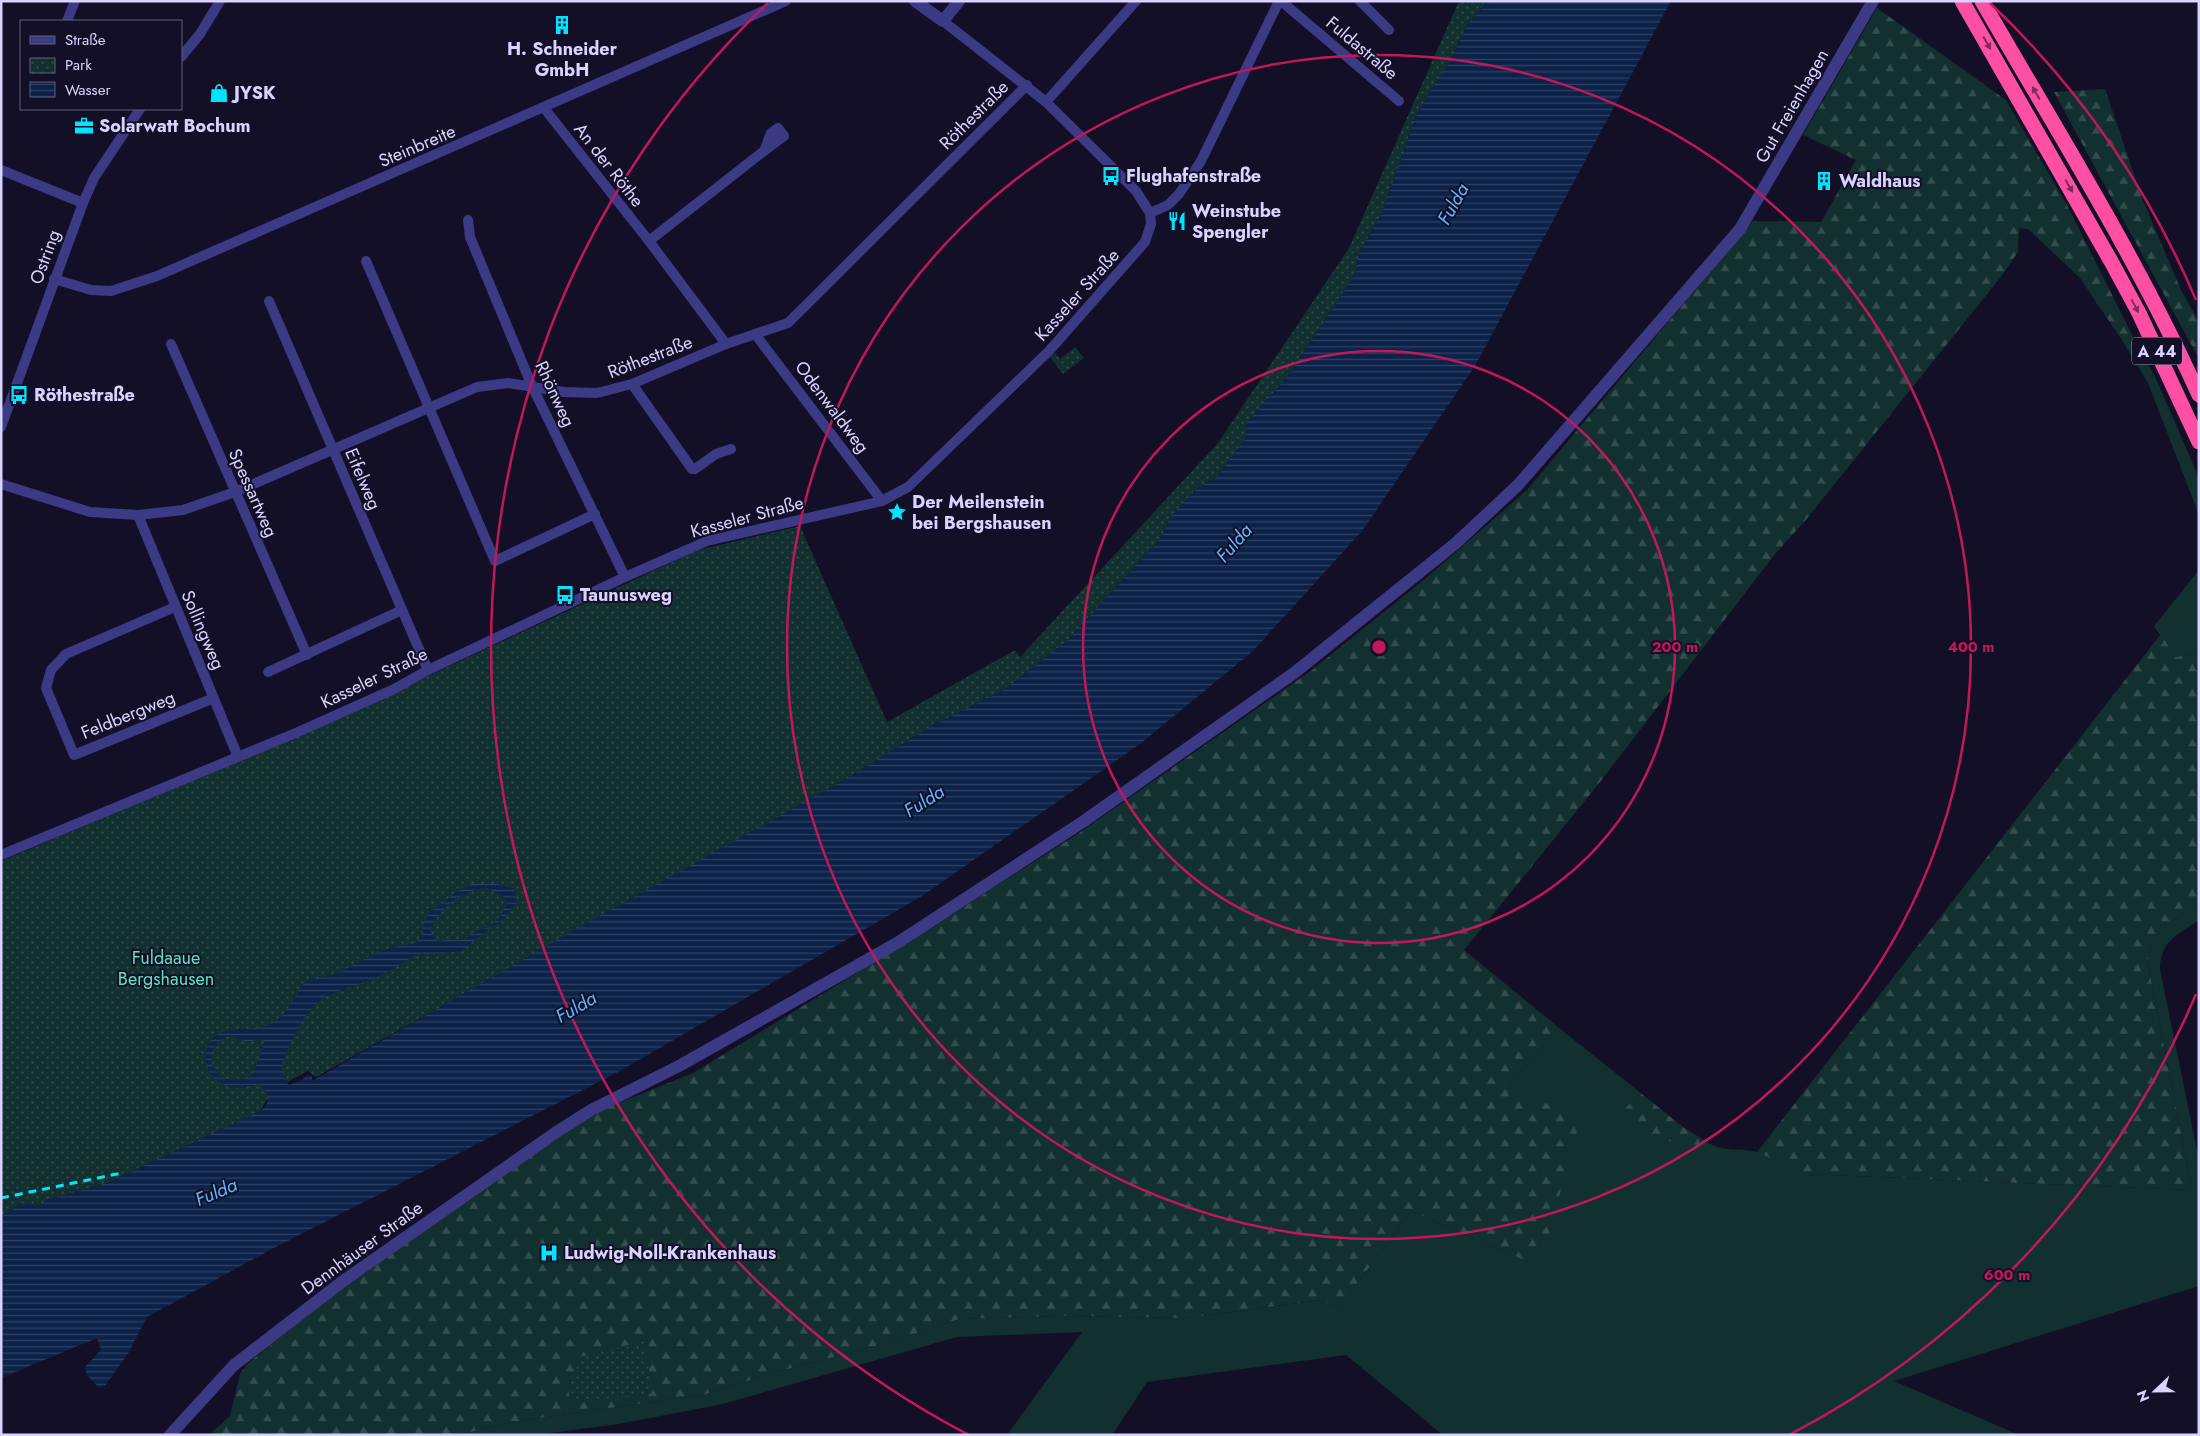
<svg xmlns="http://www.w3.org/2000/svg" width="2200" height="1436" font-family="Jost,sans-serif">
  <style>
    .grass { fill: #12302f }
    .forest { fill: url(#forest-firs) }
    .park { fill: url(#park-dots) }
    .water { fill: url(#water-rules); fill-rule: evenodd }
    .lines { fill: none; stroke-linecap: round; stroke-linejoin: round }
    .minor { stroke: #3d3a85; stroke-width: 10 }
    .tertiary { stroke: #3d3a85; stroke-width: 12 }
    .motorway { stroke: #ff4fa3; stroke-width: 15 }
    .rail { stroke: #00e5ff; stroke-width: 3; stroke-dasharray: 8 6; stroke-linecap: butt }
    .oneway { fill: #7d2c5e }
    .ring { fill: none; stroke: #c2185b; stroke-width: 2.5 }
    .labels { text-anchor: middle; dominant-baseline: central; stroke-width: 4; stroke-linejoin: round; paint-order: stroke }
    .shield { fill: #130f26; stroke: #9e99be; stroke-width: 1 }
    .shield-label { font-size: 16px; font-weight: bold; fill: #d9d4ff }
    .street-label { font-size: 18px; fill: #d9d4ff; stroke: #130f26 }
    .poi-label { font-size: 18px; font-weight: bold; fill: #d9d4ff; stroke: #130f26; text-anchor: start }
    .park-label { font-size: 18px; fill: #5fe0c0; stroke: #130f26 }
    .water-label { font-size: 19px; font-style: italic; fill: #62b6ff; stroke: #130f26 }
    .centre { fill: #c2185b; stroke: #130f26; stroke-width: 2.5 }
    .ring-label { font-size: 15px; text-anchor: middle; font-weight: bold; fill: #c2185b; stroke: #130f26; stroke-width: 4; stroke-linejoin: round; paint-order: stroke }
  </style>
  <defs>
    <pattern id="forest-firs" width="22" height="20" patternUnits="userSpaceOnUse" patternTransform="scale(1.25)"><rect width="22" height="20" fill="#12302f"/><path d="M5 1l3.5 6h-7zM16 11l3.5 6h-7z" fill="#344d4e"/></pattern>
    <pattern id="park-dots" width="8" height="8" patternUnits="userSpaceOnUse" patternTransform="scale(1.25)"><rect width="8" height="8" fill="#12302f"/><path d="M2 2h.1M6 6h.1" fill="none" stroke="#344d4e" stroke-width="1.8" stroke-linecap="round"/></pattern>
    <pattern id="water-rules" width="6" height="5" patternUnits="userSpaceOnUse" patternTransform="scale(1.25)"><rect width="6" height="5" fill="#0c2248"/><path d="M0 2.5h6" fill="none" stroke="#2f4163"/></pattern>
  </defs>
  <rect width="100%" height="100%" fill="#130f26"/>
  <g class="grass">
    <path d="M2132 335 2157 381 2199 478V515L2148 383 2122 340Z"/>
    <path d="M2199 570V653L2175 657 2154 626Z"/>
    <path d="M2199 904V920C2178 935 2160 941 2160 969L2199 1160V1286L1894 1381 2019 1435H1443L1346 1355 1147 1382 1112 1435H1007L1082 1332 957 1337 723 1404 619 1424 536 1435H458L511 1422 703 1395 776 1372 887 1343 959 1319 1064 1316 1185 1318 1320 1300 1339 1308 1411 1211 1540 1267 1507 1089 1558 1027 1642 1094 1626 1107 1700 1145 1704 1140C1721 1153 1738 1147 1757 1152 1773 1157 1790 1167 1805 1174L2192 1190 2150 974C2149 968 2148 961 2148 954 2150 932 2183 916 2199 904Z"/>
  </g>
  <g class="forest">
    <path d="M1877 8 2006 100 2067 205 2132 335 2122 340 2080 278 2028 229 2019 228 2018 252 2000 278 1805 521 1775 554 1600 782 1464 950 1558 1027 1507 1089 1581 1116 1540 1267 1411 1211 1339 1308 1320 1300 1185 1318 1064 1316 959 1319 887 1343 776 1372 703 1395 511 1422 458 1435H209L230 1416 240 1374 248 1363 345 1285 594 1113 693 1073 937 924 1079 833 1312 670 1425 579 1527 490 1753 221 1821 222 1856 160 1803 135Z"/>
    <path d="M2105 89 2142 198 2181 290 2199 322V359L2054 92Z"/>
    <path d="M2161 634 2175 657 2199 653V904C2183 916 2150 932 2148 954 2148 961 2149 968 2150 974L2192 1190 1805 1174 1757 1152Z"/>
    <path d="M1642 1094 1683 1127 1704 1140 1700 1145C1669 1142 1650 1140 1624 1120L1626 1107Z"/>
  </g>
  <g class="park">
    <path d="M1459 1H1489L1467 25 1450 62 1434 85 1416 116 1382 213 1359 253 1356 273 1288 376 1247 422 1245 439 1216 478 1198 487 1170 518 1161 538 1067 641 1004 690 930 727 846 779 316 1077 308 1071C289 1081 269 1090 261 1111L107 1183 47 1200 42 1206 23 1203 1 1217V861L319 727 698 550 800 526 887 722 1015 650 1020 657 1218 443 1349 248Z"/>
    <path d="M1075 347 1084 358 1063 374 1050 357 1055 353 1060 359Z"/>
    <path d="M644 1341 653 1393 572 1402 568 1391 580 1357Z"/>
  </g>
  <path class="water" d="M1489 1H1671L1475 366 1362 531 1253 651 1140 744 922 896 620 1071 274 1248 147 1317 129 1352 105 1386 98 1387 87 1375 85 1367 101 1350 97 1338 1 1378V1217L23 1203 42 1206 47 1200 107 1183 261 1111C272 1100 269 1094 259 1084 249 1087 235 1090 225 1085 214 1079 206 1073 206 1059 205 1017 251 1036 273 1023 287 1015 296 993 306 981L336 974 382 950 416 943 422 936 424 923 429 913 454 894 471 884H498L514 889 516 903 506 916 461 951 421 955 417 953C404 964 386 973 371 980 352 987 331 991 315 1005 303 1016 296 1032 289 1047 281 1064 278 1068 289 1085L300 1081 308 1075 312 1076V1081L569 933 846 779 930 727 1004 690 1067 641 1161 538 1170 518 1198 487 1216 478 1245 439 1247 422 1288 376 1356 273 1359 253 1382 213 1416 116 1434 85 1450 62 1467 25ZM487 888 505 897 507 904 500 917 490 926 472 933 465 939 437 941 430 931C439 908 463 889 487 888ZM231 1036 247 1042 260 1039 264 1042C261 1052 258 1067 251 1075 248 1078 241 1080 236 1080 207 1081 201 1042 231 1036Z"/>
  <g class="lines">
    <g class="minor">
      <path d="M1281 1 1399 101"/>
      <path d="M1360 1 1389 30"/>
      <path d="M67 21 75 1"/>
      <path d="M181 57 200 34 220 1"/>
      <path d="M1046 102 1136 1"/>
      <path d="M544 108 649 241 726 344"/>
      <path d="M1 170 83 203"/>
      <path d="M1150 213 1168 205 1179 194 1201 161 1279 1"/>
      <path d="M468 220 470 237 532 386 625 577"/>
      <path d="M649 241 764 151 771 133 778 128 784 136 764 151"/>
      <path d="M366 261 495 561 595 514"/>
      <path d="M54 279 91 290 111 291 157 276 786 1"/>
      <path d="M269 301 428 670"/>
      <path d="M755 334 882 501"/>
      <path d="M171 344 307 655"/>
      <path d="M632 384 692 469H695L716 454 731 449"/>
      <path d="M1 427 83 203 94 178 140 109"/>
      <path d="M1 484 90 512 138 515 183 510 235 492 477 387 508 383 564 392 597 393 632 384 726 344 788 323 1027 85"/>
      <path d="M138 515 238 757"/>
      <path d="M175 607 66 654 51 670 46 688 74 755 214 698"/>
      <path d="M268 672 402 610"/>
      <path d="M1 855 298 732 394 689 428 670 625 577 707 541 882 501 908 487 1049 351 1145 242 1151 224 1150 213 1136 191 1046 102 943 21"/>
    </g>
    <g class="tertiary">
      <path d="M915 1 943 21 959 1"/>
      <path d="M170 1435 234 1365 343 1281 558 1131 591 1110 679 1066 897 943 1084 821 1294 673 1456 543 1518 485 1740 229 1873 1"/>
    </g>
    <g class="motorway">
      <path d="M1962 1 2112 263 2139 313 2199 442"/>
      <path d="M1982 1C2057 131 2137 258 2199 395"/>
    </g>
    <path class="rail" d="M1 1198 122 1173"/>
  </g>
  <defs><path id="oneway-solid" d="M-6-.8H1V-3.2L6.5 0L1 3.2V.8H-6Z" transform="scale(1.25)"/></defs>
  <g class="oneway">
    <use href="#oneway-solid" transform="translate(1987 43) rotate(60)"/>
    <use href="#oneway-solid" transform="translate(2036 93) rotate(-120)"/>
    <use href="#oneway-solid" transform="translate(2069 186) rotate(61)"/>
    <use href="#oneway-solid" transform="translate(2135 306) rotate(62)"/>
  </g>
  <g class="ring">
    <circle cx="1379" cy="647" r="296"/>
    <circle cx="1379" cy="647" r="592"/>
    <path d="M2196 994A888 888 0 0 1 1789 1435M969 1435A888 888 0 0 1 768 3M1990 3A888 888 0 0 1 2196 300"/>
  </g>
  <defs>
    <g id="building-bare" transform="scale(1.5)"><path d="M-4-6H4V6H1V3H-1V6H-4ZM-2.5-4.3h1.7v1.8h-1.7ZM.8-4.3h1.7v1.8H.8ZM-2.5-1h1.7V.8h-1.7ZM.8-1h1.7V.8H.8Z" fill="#00e5ff" stroke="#130f26" stroke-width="2.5" paint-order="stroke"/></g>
    <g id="shop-bare" transform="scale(1.5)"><path d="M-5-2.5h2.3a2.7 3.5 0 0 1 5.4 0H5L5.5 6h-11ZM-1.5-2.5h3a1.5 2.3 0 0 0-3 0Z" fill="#00e5ff" stroke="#130f26" stroke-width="2.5" paint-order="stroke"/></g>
    <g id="office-bare" transform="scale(1.5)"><path d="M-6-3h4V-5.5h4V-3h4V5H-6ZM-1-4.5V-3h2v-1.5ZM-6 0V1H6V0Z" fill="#00e5ff" stroke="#130f26" stroke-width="2.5" paint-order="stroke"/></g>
    <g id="bus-bare" transform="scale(1.5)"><path d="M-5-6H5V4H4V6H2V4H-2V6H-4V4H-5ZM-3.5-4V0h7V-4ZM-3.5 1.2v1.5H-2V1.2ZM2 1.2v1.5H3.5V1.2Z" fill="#00e5ff" stroke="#130f26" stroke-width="2.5" paint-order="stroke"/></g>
    <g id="restaurant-bare" transform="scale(1.5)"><path d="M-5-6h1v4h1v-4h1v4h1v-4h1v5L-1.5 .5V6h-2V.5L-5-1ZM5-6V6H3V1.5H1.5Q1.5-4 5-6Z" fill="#00e5ff" stroke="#130f26" stroke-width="2.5" paint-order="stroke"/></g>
    <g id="sight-bare" transform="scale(1.5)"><path d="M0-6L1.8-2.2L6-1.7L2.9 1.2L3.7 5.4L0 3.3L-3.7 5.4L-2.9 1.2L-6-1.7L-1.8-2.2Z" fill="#00e5ff" stroke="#130f26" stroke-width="2.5" paint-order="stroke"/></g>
    <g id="hospital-bare" transform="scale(1.5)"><path d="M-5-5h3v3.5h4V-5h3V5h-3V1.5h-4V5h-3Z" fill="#00e5ff" stroke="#130f26" stroke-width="2.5" paint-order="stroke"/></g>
  </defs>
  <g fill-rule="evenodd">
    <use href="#building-bare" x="562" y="25"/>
    <use href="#shop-bare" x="219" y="93"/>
    <use href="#office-bare" x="84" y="126"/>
    <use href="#bus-bare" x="1111" y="176"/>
    <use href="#building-bare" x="1824" y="181"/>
    <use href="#restaurant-bare" x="1177" y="221"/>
    <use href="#bus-bare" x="19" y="395"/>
    <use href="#sight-bare" x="897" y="512"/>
    <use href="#bus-bare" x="565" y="595"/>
    <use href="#hospital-bare" x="549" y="1253"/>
  </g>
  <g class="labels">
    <rect class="shield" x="2132" y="337.5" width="50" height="27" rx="4"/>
    <g class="shield-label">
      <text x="2157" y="351">A 44</text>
    </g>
    <g class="street-label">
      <text transform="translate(1362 48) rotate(40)">Fuldastraße</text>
      <text transform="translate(1792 106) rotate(-60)">Gut Freienhagen</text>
      <text transform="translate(974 115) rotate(-45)">Röthestraße</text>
      <text transform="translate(417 146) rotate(-23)">Steinbreite</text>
      <text transform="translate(609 165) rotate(52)">An der Röthe</text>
      <text transform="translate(45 257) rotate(-70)">Ostring</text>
      <text transform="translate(1077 295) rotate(-48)">Kasseler Straße</text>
      <text transform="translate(650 357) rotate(-21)">Röthestraße</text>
      <text transform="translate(555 394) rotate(65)">Rhönweg</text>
      <text transform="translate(832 407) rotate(53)">Odenwaldweg</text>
      <text transform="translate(363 479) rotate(67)">Eifelweg</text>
      <text transform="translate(253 493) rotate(66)">Spessartweg</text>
      <text transform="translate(747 517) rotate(-15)">Kasseler Straße</text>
      <text transform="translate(203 630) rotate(67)">Sollingweg</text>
      <text transform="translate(374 678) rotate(-26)">Kasseler Straße</text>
      <text transform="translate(128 715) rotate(-22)">Feldbergweg</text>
      <text transform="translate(362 1248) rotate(-36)">Dennhäuser Straße</text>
    </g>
    <g class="poi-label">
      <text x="562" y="49" text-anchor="middle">H. Schneider<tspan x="562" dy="21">GmbH</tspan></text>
      <text x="234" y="93">JYSK</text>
      <text x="99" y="126">Solarwatt Bochum</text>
      <text x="1126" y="176">Flughafenstraße</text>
      <text x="1839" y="181">Waldhaus</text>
      <text x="1192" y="211">Weinstube<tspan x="1192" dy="21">Spengler</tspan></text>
      <text x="34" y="395">Röthestraße</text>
      <text x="912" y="502">Der Meilenstein<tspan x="912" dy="21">bei Bergshausen</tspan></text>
      <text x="580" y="595">Taunusweg</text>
      <text x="564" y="1253">Ludwig-Noll-Krankenhaus</text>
    </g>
    <g class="park-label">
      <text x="166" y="958">Fuldaaue<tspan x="166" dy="21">Bergshausen</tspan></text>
    </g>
    <g class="water-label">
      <text transform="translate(1453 204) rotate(-61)">Fulda</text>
      <text transform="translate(1234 543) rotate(-49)">Fulda</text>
      <text transform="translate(924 801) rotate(-32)">Fulda</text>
      <text transform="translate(576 1007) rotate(-30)">Fulda</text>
      <text transform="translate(216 1192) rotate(-23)">Fulda</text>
    </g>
  </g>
  <circle cx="1379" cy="647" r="8" class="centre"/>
  <g class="ring-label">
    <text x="1675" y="652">200 m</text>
    <text x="1971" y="652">400 m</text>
    <text x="2007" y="1280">600 m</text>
  </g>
  <rect width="2200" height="1436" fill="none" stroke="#d9d4ff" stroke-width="5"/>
  <rect x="20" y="20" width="162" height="90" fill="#130f26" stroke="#625e7d"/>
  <rect x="30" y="36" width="25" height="8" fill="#3d3a85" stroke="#625e7d"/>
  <text x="65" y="45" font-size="15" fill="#d9d4ff">Straße</text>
  <rect x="30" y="58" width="25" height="15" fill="url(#park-dots)" stroke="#625e7d"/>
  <text x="65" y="70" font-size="15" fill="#d9d4ff">Park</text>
  <rect x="30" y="82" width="25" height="15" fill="url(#water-rules)" stroke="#625e7d"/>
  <text x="65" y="95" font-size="15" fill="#d9d4ff">Wasser</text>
  <g transform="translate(2155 1391) rotate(248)" stroke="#130f26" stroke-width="4" paint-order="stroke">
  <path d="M0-4L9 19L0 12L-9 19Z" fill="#d9d4ff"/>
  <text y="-8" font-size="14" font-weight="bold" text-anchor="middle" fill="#d9d4ff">N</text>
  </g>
</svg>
